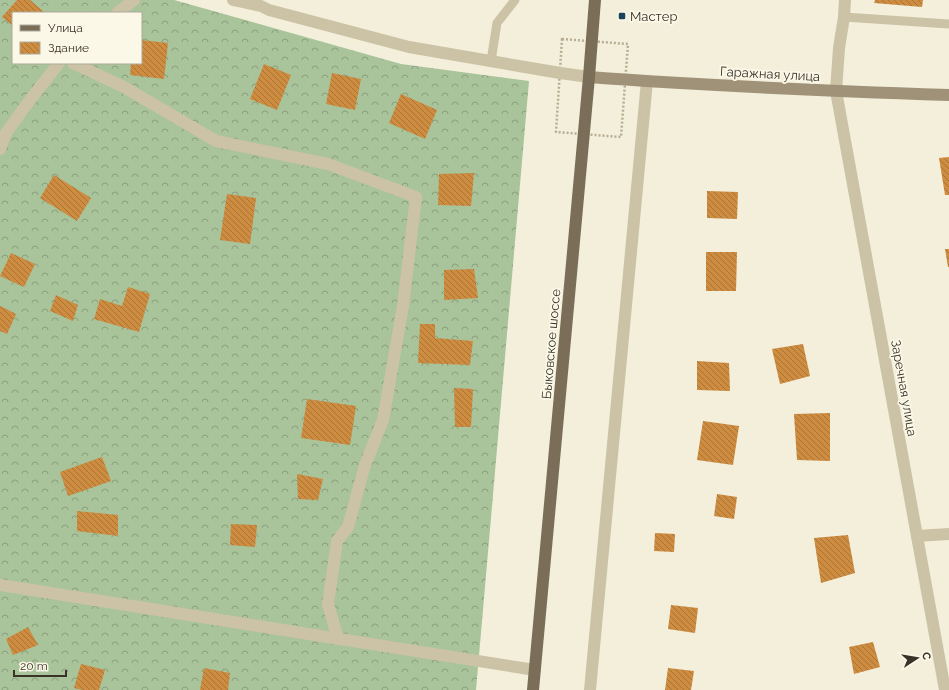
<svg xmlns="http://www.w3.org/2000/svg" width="949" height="690" font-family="Raleway,sans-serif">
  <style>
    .forest { fill: url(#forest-crowns); fill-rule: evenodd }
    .building { fill: url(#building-back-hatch) }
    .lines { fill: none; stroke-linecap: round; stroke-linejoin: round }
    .path { stroke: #b8ad91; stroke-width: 2.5; stroke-dasharray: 2 2; stroke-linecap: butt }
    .lane { stroke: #ccc3a6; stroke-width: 9 }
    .street { stroke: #ccc3a6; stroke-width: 12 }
    .secondary { stroke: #a09278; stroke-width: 12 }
    .primary { stroke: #7b6e58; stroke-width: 12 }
    .poi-dot { fill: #1b445c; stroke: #fbf8e8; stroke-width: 1.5 }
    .labels { text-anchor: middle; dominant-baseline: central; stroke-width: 3.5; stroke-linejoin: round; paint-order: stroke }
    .poi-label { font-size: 13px; fill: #383228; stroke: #fbf8e8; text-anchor: start }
    .street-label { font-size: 13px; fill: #383228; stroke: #fbf8e8 }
  </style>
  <defs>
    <pattern id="forest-crowns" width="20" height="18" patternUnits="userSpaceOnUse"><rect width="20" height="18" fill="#a9c39a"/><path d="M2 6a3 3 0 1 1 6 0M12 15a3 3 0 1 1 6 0" fill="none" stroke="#8b9f7e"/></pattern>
    <pattern id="building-back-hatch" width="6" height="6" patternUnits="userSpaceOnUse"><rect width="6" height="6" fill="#cd8c40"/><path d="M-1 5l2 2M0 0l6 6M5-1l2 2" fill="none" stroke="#a77336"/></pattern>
  </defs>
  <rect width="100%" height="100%" fill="#f3efdb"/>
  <path class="forest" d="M0 0H174L401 64 529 81 476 690H0ZM13 13H141V63H13Z"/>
  <g class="building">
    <path d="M17 0H30L44 12 43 13H13V26L2 17Z"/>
    <path d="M875 0H923L922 7 874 3Z"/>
    <path d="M141 40 168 43 164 79 130 75 131 63H141Z"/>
    <path d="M264 64 291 75 277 110 250 99Z"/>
    <path d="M332 73 361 79 355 110 326 104Z"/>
    <path d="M401 94 437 110 425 139 389 123Z"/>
    <path d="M949 157V195H945L939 158Z"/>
    <path d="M474 173 471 206 438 205 439 174Z"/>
    <path d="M54 175 91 198 77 221 40 198Z"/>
    <path d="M707 191 738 192 737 219 707 218Z"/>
    <path d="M227 194 256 198 250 244 220 240Z"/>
    <path d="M945 249H949V267H948Z"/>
    <path d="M706 252H737L736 291H706Z"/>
    <path d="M11 253 35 264 24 287 0 276Z"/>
    <path d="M474 269 478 298 444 300V270Z"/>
    <path d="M128 287 150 294 139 332 94 319 100 299 122 306Z"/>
    <path d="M56 295 78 305 73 321 50 311Z"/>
    <path d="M0 306 16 314 7 334 0 331Z"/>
    <path d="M420 324H435V338L473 341 470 365 418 363Z"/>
    <path d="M803 344 810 376 780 384 772 349Z"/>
    <path d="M697 361 729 363 730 391 697 390Z"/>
    <path d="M454 388 473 389 471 427H455Z"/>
    <path d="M307 399 356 406 350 445 301 438Z"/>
    <path d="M830 413V461L797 460 794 414Z"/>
    <path d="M703 421 739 426 733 465 697 460Z"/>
    <path d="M102 457 111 481 68 496 60 472Z"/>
    <path d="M297 474 323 479 318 500 298 499Z"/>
    <path d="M717 494 737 497 734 519 714 516Z"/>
    <path d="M77 511 118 515V536L77 531Z"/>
    <path d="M231 524 257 525 255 547 230 545Z"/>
    <path d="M655 533 675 534 674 552 654 551Z"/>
    <path d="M848 535 855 573 821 583 814 538Z"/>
    <path d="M671 605 698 608 695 633 668 629Z"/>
    <path d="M28 627 38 645 13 655 6 639Z"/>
    <path d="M873 642 880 667 854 674 849 647Z"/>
    <path d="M81 664 105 670 99 690H82L74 688Z"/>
    <path d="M204 668 230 673 228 690H200Z"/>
    <path d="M668 668 694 671 691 690H665Z"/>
  </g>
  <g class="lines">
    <path class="path" d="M562 39 628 44 621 137 556 132Z"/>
    <g class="lane">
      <path d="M844 17 949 24"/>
      <path d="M491 61 497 23 515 0"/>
    </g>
    <g class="street">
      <path d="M233 0 261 6 269 10 409 47 560 73 589 77"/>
      <path d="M845 0 844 17 839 48 836 91 945 690"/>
      <path d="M117 13 134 0"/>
      <path d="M73 63 124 87 216 141 328 164 416 197 403 306 383 420 365 465 348 527 337 541 328 604 338 639"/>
      <path d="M0 149 6 133 30 100 59 63"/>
      <path d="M917 536 949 534"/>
      <path d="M0 585 535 670"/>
      <path d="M590 690 647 81"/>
    </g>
    <path class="secondary" d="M589 77C709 86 829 91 949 95"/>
    <path class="primary" d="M533 690 589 77 595 0"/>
  </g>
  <rect class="poi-dot" x="618" y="12" width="8" height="8" rx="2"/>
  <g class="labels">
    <g class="poi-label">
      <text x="630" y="16">Мастер</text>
    </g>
    <g class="street-label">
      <text transform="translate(770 74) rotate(3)">Гаражная улица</text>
      <text transform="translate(551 344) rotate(-85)">Быковское шоссе</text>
      <text transform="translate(904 388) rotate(80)">Заречная улица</text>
    </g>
  </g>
  <rect x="12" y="12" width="130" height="52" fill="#fbf8e8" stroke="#ada99b"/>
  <rect x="20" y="25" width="20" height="6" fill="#7b6e58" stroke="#ada99b"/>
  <text x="48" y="32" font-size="12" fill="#383228">Улица</text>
  <rect x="20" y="42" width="20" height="12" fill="url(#building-back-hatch)" stroke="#ada99b"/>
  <text x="48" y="52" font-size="12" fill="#383228">Здание</text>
  <g transform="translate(917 658) rotate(78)" stroke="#fbf8e8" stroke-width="3" paint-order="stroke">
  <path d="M0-3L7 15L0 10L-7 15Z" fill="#383228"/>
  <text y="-6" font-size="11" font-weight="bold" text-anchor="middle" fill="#383228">С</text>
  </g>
  <path d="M14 670v6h52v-6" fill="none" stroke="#383228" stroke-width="2"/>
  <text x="20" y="670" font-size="12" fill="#383228" stroke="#fbf8e8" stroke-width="3" paint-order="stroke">20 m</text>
</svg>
